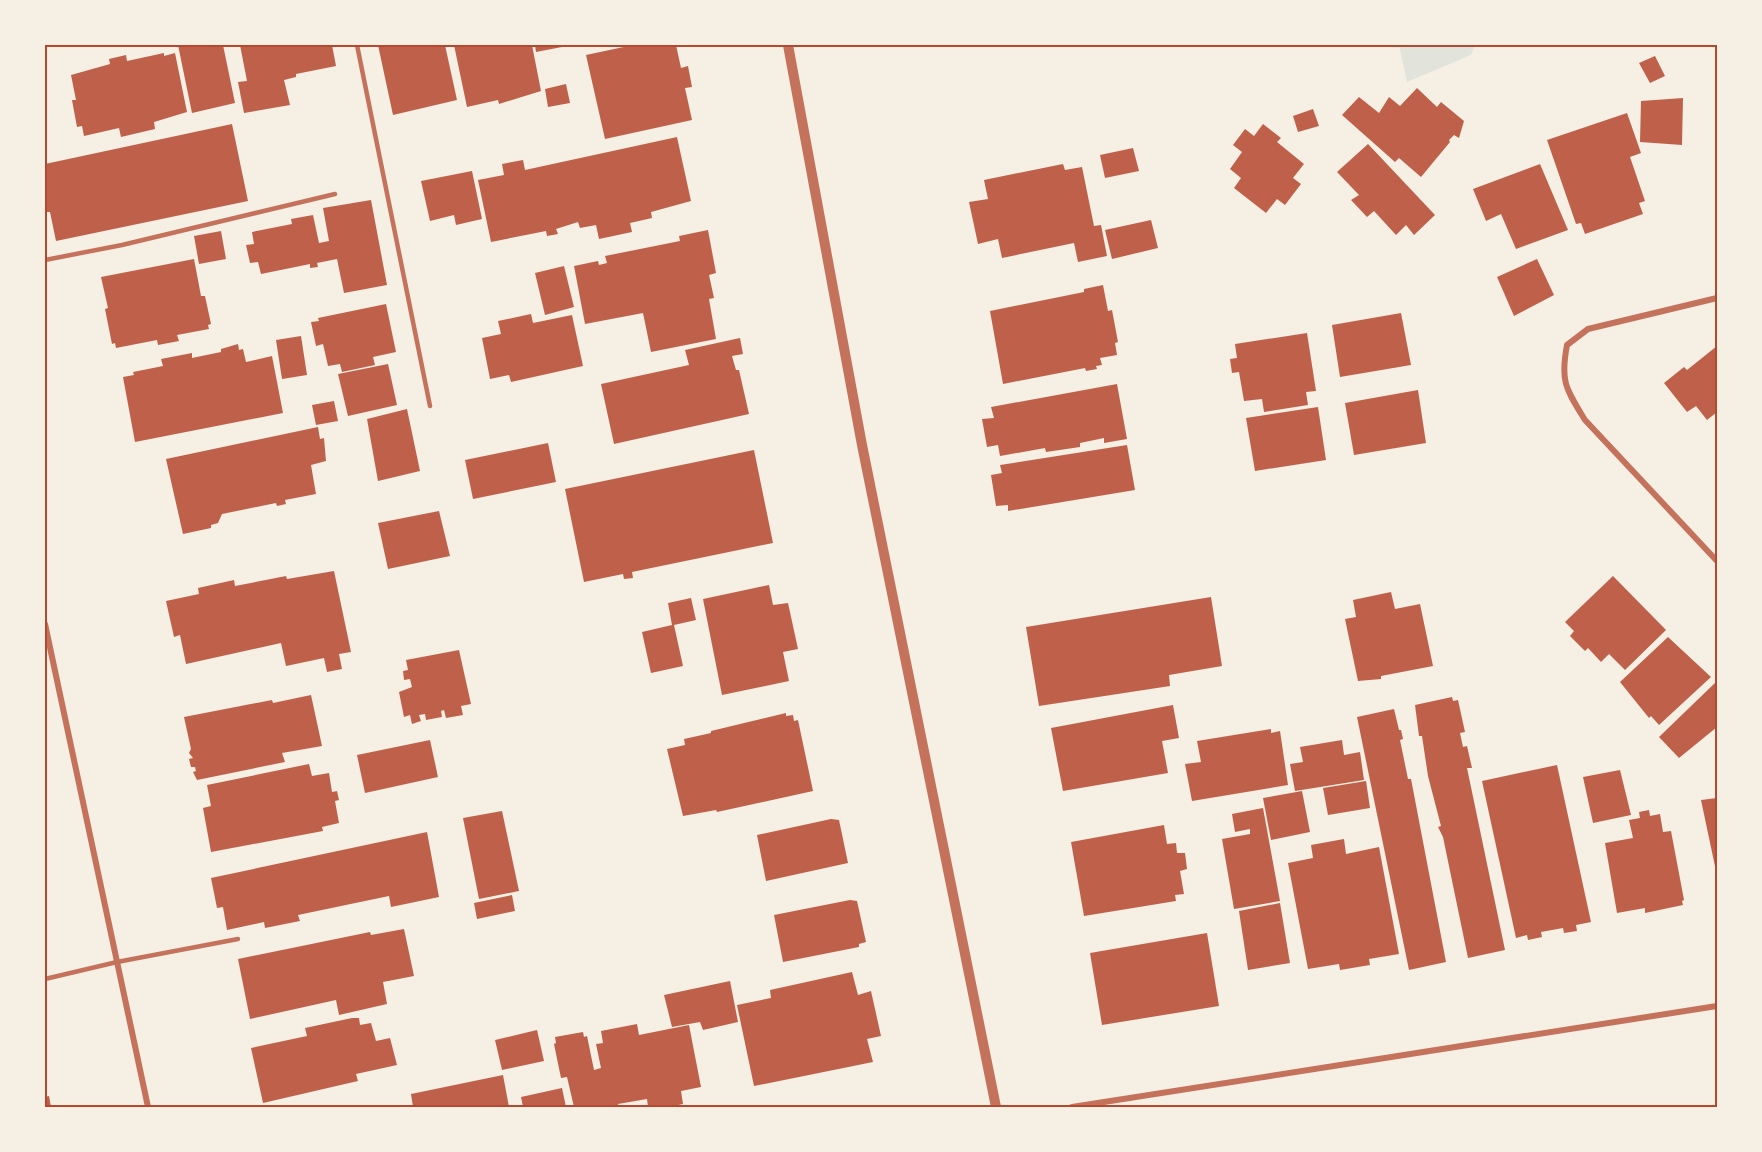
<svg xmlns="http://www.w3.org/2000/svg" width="1762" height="1152" font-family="'Exo 2',sans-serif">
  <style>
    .green { fill: #e2e4dc }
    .building { fill: #bf614a }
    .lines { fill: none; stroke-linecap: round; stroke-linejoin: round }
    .service { stroke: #c5725c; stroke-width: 4.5 }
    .minor { stroke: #c5725c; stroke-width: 6 }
    .tertiary { stroke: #c5725c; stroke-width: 10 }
    .neatline { fill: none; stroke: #b5482f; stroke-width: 2 }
  </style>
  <rect width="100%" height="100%" fill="#f6efe4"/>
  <path class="green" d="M1399 45H1475L1471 55 1407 82Z"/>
  <g class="building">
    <path d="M178 45H223L235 103 192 113Z"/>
    <path d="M240 45H332L336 66 296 74V77L284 80 290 105 244 113 238 82 247 81Z"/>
    <path d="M378 45H445L457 100 393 115Z"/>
    <path d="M454 45H532L541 91 499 104 498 100 467 107Z"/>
    <path d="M535 45H562V47L536 52Z"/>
    <path d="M633 45H676L681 68 688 66 692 87 685 88 692 120 605 139 586 55Z"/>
    <path d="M164 53V56L175 53 187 112 154 122 155 129 121 137 119 128 84 136 82 126 77 127 72 100H76L71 75 110 64 109 59 126 55 127 61Z"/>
    <path d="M1655 56 1665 76 1650 83 1639 63Z"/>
    <path d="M566 84 570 103 548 107 545 89Z"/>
    <path d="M1417 88 1437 107 1441 102 1464 121 1459 138 1454 135 1449 140 1450 142 1421 177 1399 158 1395 162 1342 115 1359 97 1379 113 1389 97 1400 106Z"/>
    <path d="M1683 98 1682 145 1640 142 1641 101Z"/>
    <path d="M1313 109 1319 126 1298 132 1293 116Z"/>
    <path d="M1627 113 1641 153 1630 157 1645 201 1639 203 1643 214 1585 234 1581 223 1576 224 1547 140Z"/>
    <path d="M232 124 248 201 56 241 50 212H46L45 206V195L47 194 45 164Z"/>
    <path d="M1263 124 1281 138 1277 142 1304 164 1293 178 1301 184 1285 205 1277 199 1266 213 1234 188 1241 178 1230 169 1242 152 1233 145 1245 129 1254 136Z"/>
    <path d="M677 137 691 201 651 212 652 218 630 223 632 232 599 239 596 225 580 228 578 222 556 229 558 234 547 236 546 231 491 242 478 180 504 175 502 164 523 160 525 170Z"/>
    <path d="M1368 144 1435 215 1414 235 1406 225 1396 235 1374 211 1367 217 1351 200 1359 195 1337 172Z"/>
    <path d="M1133 148 1139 171 1105 178 1100 155Z"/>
    <path d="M1063 164 1065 170 1082 167 1094 226 1101 225 1107 256 1078 262 1074 243 1002 258 998 239 978 244 969 202 988 199 984 180Z"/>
    <path d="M1540 164 1568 230 1516 249 1501 214 1486 221 1473 189Z"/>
    <path d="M472 171 482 219 456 225 454 215 430 221 421 181Z"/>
    <path d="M371 200 387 285 344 293 337 259 317 263 318 267 310 268V264L261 274 258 262 250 263 246 245 254 244 252 232 292 224 291 219 313 215 319 243 329 241 323 208Z"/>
    <path d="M1151 220 1158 248 1112 259 1105 230Z"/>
    <path d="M708 230 716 273 709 275 714 298 709 299 716 339 651 352 643 313 585 324 574 266 598 261 599 265 607 263 605 256 680 241 679 236Z"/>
    <path d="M221 231 226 259 199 264 194 236Z"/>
    <path d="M194 259 201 296H205L211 324 208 325 209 329 177 335 179 341 158 345 157 340 116 348 115 343 112 344 105 309 108 308 101 277Z"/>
    <path d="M1537 259 1554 295 1514 316 1497 277Z"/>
    <path d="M564 266 574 307 545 315 535 273Z"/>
    <path d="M1103 285 1108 311 1112 310 1118 342 1115 343 1117 355 1100 358 1102 365 1096 366 1097 369 1086 371 1085 368 1003 384 990 311 1084 292V289Z"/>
    <path d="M386 304 396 352 373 357 375 365 342 372 340 364 328 366 323 344 316 346 311 322 319 321 318 318Z"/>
    <path d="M1401 313 1411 365 1340 377 1332 325Z"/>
    <path d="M531 314 533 323 572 315 583 366 511 382 509 375 490 379 482 338 501 334 498 321Z"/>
    <path d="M1307 333 1316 391 1306 392 1308 405 1264 412 1262 399 1244 401 1239 372 1232 373 1230 359 1237 358 1235 344Z"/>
    <path d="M301 336 307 375 282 379 276 340Z"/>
    <path d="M740 338 743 354 732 356 736 370H739L749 414 614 444 601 384 689 365 685 350Z"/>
    <path d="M238 344 239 350 243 349 246 362 272 356 283 413 135 442 123 377 134 375 133 372 163 366 161 359 192 353V358L221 352V349Z"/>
    <path d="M1717 346V412L1707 420 1696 406 1687 412 1664 383 1684 367 1687 370Z"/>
    <path d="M388 364 397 405 348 416 338 374Z"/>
    <path d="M1117 384 1127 439 1104 443V438L1080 443V447L1046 452 1045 448 1000 456 998 445 987 447 982 419 994 418 991 407Z"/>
    <path d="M1418 390 1426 443 1354 455 1345 403Z"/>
    <path d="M334 401 338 421 316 425 312 405Z"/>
    <path d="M1318 407 1326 460 1255 471 1246 418Z"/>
    <path d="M407 409 420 471 378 481 367 419Z"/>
    <path d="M318 427 320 439 324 438 326 461 311 465 316 494 285 500 286 504 277 506 276 503 222 514 218 523 211 525V528L183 534 166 459Z"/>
    <path d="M548 443 556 482 473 499 465 460Z"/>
    <path d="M1127 445 1135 490 1008 511V505L996 506 991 475 1002 473 1000 465Z"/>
    <path d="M754 450 773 543 632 572 633 578 624 579 623 574 584 582 565 489Z"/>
    <path d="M439 511 450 556 388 569 378 523Z"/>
    <path d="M334 571 351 652 339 654 342 669 327 672 324 658 286 666 281 643 186 664 180 635 174 637 166 601 199 594 198 588 234 580 235 586 286 576 287 579Z"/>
    <path d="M1613 576 1666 630 1625 670 1609 654 1601 662 1588 648 1585 651 1570 636 1574 631 1565 622Z"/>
    <path d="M769 585 773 605 788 603 798 649 783 652 789 681 722 695 703 599Z"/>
    <path d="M1391 592 1395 609 1420 604 1433 666 1381 676V679L1358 681 1345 619 1356 617 1353 600Z"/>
    <path d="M1211 597 1222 666 1169 675 1170 686 1039 706 1026 627Z"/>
    <path d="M691 598 696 620 674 625 683 666 651 673 642 632 672 625 668 603Z"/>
    <path d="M1668 637 1711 677 1659 725 1651 716 1649 718 1620 682Z"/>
    <path d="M459 650 471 704 461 706 463 715 446 718 444 710 441 711 442 717 426 720 425 714 419 715 421 721 412 724 410 715 404 717 399 692 412 687 410 679 404 680 403 671 408 670 406 660Z"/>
    <path d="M1717 681V727L1679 758 1659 737Z"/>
    <path d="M311 695 322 746 282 753 285 762 197 780 193 772 196 771 195 767H191L189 759 193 758 189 753 191 749 184 717 272 700 273 703Z"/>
    <path d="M1452 697 1453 701 1458 700 1465 732 1460 733 1463 747 1467 746 1472 768H1467L1505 950 1468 958 1443 837 1438 827 1441 826 1428 776 1422 736H1419L1415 705Z"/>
    <path d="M1173 705 1179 738 1162 741 1168 773 1063 791 1051 728Z"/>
    <path d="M1394 709 1399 730H1401L1403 739 1400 740 1408 779H1411L1446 962 1409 970 1357 717Z"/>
    <path d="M786 713V716L793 715 794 721 798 720 813 791 717 812 716 810 683 816 667 749 685 745 684 739 711 733V731Z"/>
    <path d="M1271 729V733L1280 731 1288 785 1192 801 1185 764 1201 762 1197 741Z"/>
    <path d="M430 740 438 777 365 793 357 755Z"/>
    <path d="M1342 740 1344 755 1360 752 1364 780 1295 791 1290 764 1303 762 1300 747Z"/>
    <path d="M309 764 312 776 329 773 332 792 337 791 339 800 335 801 339 823 322 827 323 831 211 852 203 808 211 806 207 785Z"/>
    <path d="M1557 765 1591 922 1576 925 1577 931 1564 933 1563 928 1541 932 1542 937 1528 940 1527 935 1516 938 1482 781Z"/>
    <path d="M1620 770 1631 815 1593 823 1583 777Z"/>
    <path d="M1366 781 1370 808 1328 815 1323 788Z"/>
    <path d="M1302 791 1310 832 1271 840 1263 798Z"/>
    <path d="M1717 798V871H1716L1701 800Z"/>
    <path d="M1263 808 1280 901 1234 909 1222 839 1250 834V829L1235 832 1232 814Z"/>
    <path d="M1649 810 1650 816 1660 814 1663 832 1671 831 1684 900 1682 901 1683 905 1645 913V908L1617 913 1605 843 1633 838 1629 820 1640 818 1639 812Z"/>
    <path d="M502 811 519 891 479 899 463 818Z"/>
    <path d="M831 819 839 820 848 863 766 881 757 835Z"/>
    <path d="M1164 825 1167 844 1176 843 1177 853H1185L1187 869 1180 871 1184 894 1175 895 1176 901 1084 916 1071 842Z"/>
    <path d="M427 832 439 897 391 907 389 896 298 915 300 921 265 928 264 922 227 930 223 907 217 908 211 878Z"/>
    <path d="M1344 839 1346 854 1379 847 1399 954 1369 959 1370 965 1340 970 1339 964 1308 969 1288 863 1313 858 1311 845Z"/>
    <path d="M512 895 515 911 477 919 474 903Z"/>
    <path d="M850 900 857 901 866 942 859 944V947L783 962 774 915Z"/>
    <path d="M1280 903 1290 963 1248 970 1239 911Z"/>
    <path d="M404 929 414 976 383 982 387 1004 339 1015 336 1000 250 1019 238 959 370 932 371 935Z"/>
    <path d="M1207 933 1219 1006 1102 1025 1090 953Z"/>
    <path d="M852 972 858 995 871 991 881 1036 867 1039 873 1062 754 1086 737 1005 771 998 770 990Z"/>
    <path d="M730 981 738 1022 703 1030 700 1022 672 1027 664 995Z"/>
    <path d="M352 1018H359L360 1025 371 1023 376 1041 390 1038 397 1065 356 1074 358 1081 263 1103 251 1048 307 1036 305 1028Z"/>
    <path d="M637 1024 639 1035 689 1025 701 1087 681 1091 683 1104 669 1107H648L647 1099 618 1104 619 1107H574L567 1077 561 1078 554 1044 556 1043 555 1037 583 1032 584 1037 587 1036 594 1070 601 1068 596 1044 603 1043 601 1031Z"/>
    <path d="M537 1030 544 1061 502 1070 495 1040Z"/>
    <path d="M503 1075 509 1107H413L411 1094Z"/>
    <path d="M562 1088 566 1107H523L521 1097Z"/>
    <path d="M49 1096 51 1107H45V1097Z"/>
  </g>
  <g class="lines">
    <g class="service">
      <path d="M357 45 430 406"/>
      <path d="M45 260 122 245 335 194"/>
      <path d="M45 979 117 962 238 939"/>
    </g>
    <g class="minor">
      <path d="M1717 298 1588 329 1567 345C1560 382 1566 389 1585 420L1717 561"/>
      <path d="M45 624 148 1107"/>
      <path d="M1072 1107 1717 1006"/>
    </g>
    <path class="tertiary" d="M788 45 862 445 996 1107"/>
  </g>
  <rect width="1762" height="1152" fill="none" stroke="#f6efe4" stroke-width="93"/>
  <rect x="46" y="46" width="1670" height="1060" class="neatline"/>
</svg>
